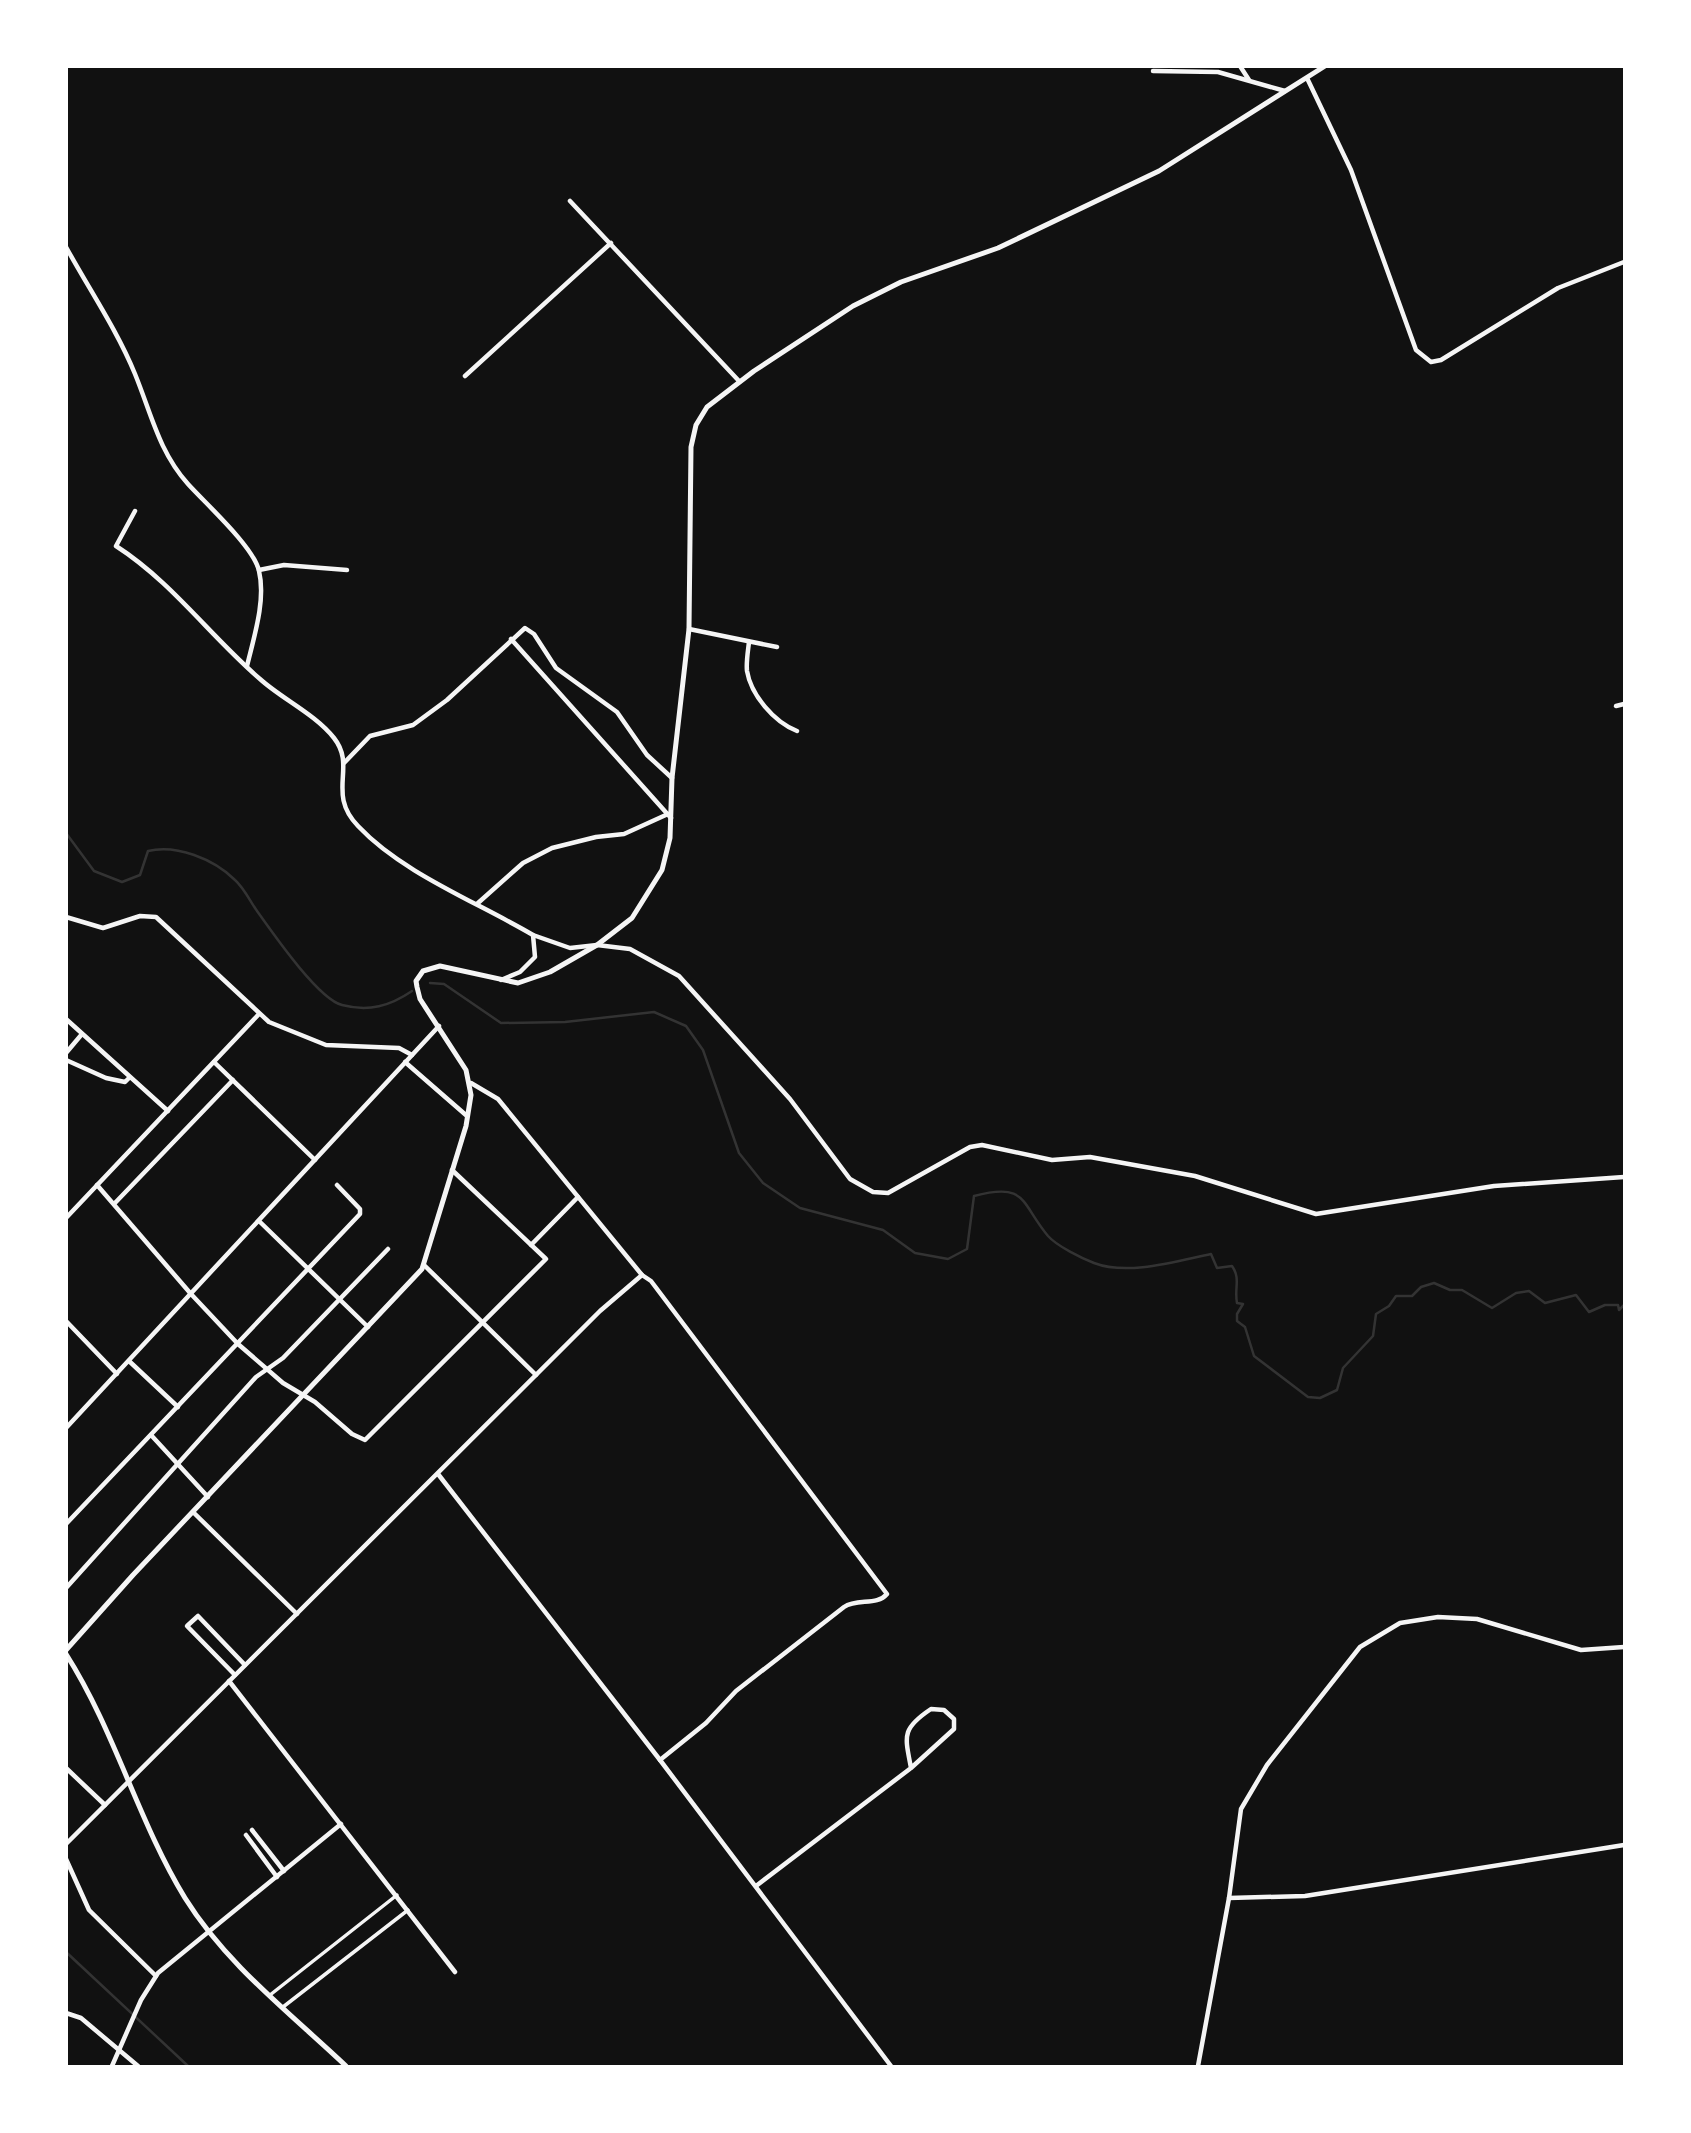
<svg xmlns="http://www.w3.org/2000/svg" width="1691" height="2133" font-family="Barlow,sans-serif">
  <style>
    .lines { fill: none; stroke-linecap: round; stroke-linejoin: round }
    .stream { stroke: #333; stroke-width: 2.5 }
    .pedestrian { stroke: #f5f5f5; stroke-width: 3.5 }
    .minor { stroke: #f5f5f5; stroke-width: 4.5 }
    .tertiary { stroke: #f5f5f5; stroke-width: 5 }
  </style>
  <rect width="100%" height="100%" fill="#111"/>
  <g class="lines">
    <g class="stream">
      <path d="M66 833 94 871 122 882 140 875 148 851C176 844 214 859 235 880 244 888 250 901 257 911 272 932 318 999 342 1005 369 1012 390 1006 412 991"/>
      <path d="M430 983 444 984 501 1023 565 1022 654 1012 686 1026 703 1050 739 1153 763 1183 800 1208 883 1230 915 1253 948 1259 967 1249 974 1196C1027 1182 1020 1202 1048 1236 1057 1246 1081 1258 1094 1263 1128 1276 1177 1261 1211 1254L1217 1268 1232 1266C1241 1279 1234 1288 1237 1303L1243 1304 1237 1314V1321L1245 1327 1254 1356 1308 1397 1320 1398 1337 1390 1343 1368 1373 1336 1376 1314 1389 1306 1396 1296H1412L1421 1287 1434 1283 1450 1290H1462L1492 1308 1516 1293 1529 1291 1545 1303 1576 1295 1589 1312 1605 1305H1618L1619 1310 1624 1305"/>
      <path d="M66 1952 188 2066"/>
    </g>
    <g class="pedestrian">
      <path d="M270 1995 397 1895"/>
      <path d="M283 2007 408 1910"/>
    </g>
    <g class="minor">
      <path d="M1240 66 1249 80"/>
      <path d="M1153 71 1218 72 1285 91"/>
      <path d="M1307 78 1351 170 1416 350 1431 362 1441 360 1558 288 1624 262"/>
      <path d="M570 201 739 381"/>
      <path d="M66 247C89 289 117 330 135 374 151 413 159 452 188 484 205 503 254 547 259 571 266 600 254 637 247 666"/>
      <path d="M465 376 611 243"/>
      <path d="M135 511 116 546C172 582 210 636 260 679 282 699 315 714 334 738 357 767 326 793 358 826 402 873 477 902 533 935L535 957 520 972 501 980"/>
      <path d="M259 570 284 565 347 570"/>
      <path d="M689 629 777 647"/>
      <path d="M511 639 671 818"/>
      <path d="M749 642C748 651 746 662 747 671 751 695 774 722 797 731"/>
      <path d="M1616 706 1624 704"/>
      <path d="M344 763 370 736 413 725 447 700 525 628 534 634 556 668 617 712 647 755 672 778"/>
      <path d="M478 903 523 863 552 848 596 837 624 834 668 814"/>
      <path d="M66 917 103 928 140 916 156 917 269 1022 326 1045 399 1048 412 1055"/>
      <path d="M533 935 570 948 597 945 630 949 679 976 790 1099 850 1179 873 1192 888 1193 970 1147 982 1145 1052 1160 1090 1157 1195 1176 1316 1214 1494 1186 1624 1177"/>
      <path d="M66 1019 168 1111"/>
      <path d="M66 1053 82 1034"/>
      <path d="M66 1060 106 1078 125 1082 129 1078"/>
      <path d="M214 1062 315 1160"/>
      <path d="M405 1062 467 1116"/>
      <path d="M471 1083 498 1099 642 1275 651 1281 887 1594C877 1606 857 1598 844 1607L736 1691 706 1723 660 1760"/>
      <path d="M97 1185 191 1294 238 1344 283 1383 315 1402 352 1434 365 1440 546 1259 452 1170"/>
      <path d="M114 1204 233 1080"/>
      <path d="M66 1218 259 1014"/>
      <path d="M259 1221 368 1327"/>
      <path d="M531 1245 578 1197"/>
      <path d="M424 1265 536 1375"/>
      <path d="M66 1321 117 1374"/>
      <path d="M129 1361 178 1407"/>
      <path d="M66 1428 439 1026"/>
      <path d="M151 1435 208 1497"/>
      <path d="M438 1474 660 1760 891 2066"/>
      <path d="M193 1512 297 1614"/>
      <path d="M66 1524 360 1214V1209L337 1185"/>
      <path d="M66 1588 256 1377 283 1358 388 1249"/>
      <path d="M235 1675 187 1626 198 1616 245 1665"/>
      <path d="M229 1681 455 1972"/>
      <path d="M66 1768 105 1805"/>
      <path d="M252 1830 284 1871"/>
      <path d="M246 1835 277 1877"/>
      <path d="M66 1844 600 1311 642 1275"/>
      <path d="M66 1859 89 1910 156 1976"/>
      <path d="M756 1886 911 1768C905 1736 901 1729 931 1709L944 1710 954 1719V1729L911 1768"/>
      <path d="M1229 1898 1305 1896 1624 1845"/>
      <path d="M66 2013 81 2018 138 2066"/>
      <path d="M112 2066 141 2000 158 1973 341 1824"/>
      <path d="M1198 2066 1229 1898 1241 1809 1267 1765 1360 1647 1400 1623 1438 1617 1477 1619 1581 1650 1624 1647"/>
    </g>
    <g class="tertiary">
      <path d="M66 1650 133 1575 422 1269 466 1126 471 1095 466 1070 420 999 417 987 416 981 423 971 440 966 518 983 550 972 597 945 632 918 662 870 670 838 672 778 689 629 691 447 696 425 707 407 754 371 853 306 901 282 998 248 1159 171 1325 66"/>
      <path d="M66 1654C115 1731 138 1821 185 1898 226 1964 290 2013 346 2066"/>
    </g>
  </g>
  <rect width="1691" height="2133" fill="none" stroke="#ffffff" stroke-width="136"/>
</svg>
